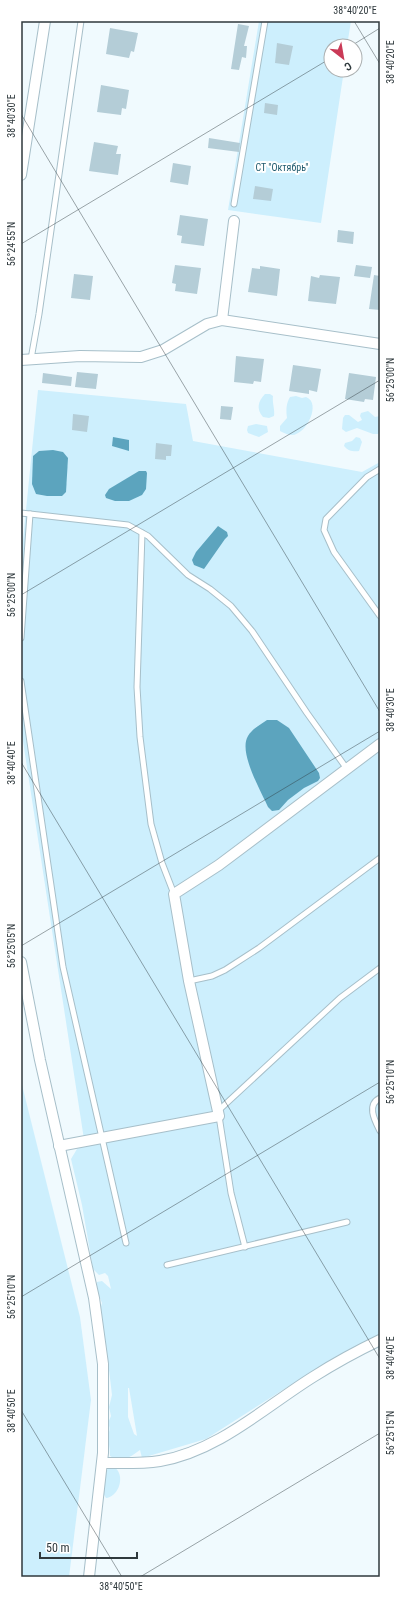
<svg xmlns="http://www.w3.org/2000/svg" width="401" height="1598" font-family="'Roboto Condensed',sans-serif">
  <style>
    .green { fill: #cdeffd; fill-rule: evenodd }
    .water { fill: #5ca4be }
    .building { fill: #b4cdd7 }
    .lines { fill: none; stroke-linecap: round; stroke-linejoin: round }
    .lane-casing { stroke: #a7bfc9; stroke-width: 7 }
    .street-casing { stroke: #a7bfc9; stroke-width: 12 }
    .lane { stroke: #fff; stroke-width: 5 }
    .street { stroke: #fff; stroke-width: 10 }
    .ticks { fill: none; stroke: #2f393d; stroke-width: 1; stroke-opacity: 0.45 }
    .labels { text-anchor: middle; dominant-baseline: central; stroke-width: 4; stroke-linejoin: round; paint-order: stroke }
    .park-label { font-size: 10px; fill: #205a6d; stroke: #fff }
    .neatline { fill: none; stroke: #2f393d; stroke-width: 1.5 }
    .ticks-label { font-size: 10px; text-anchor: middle; fill: #2f393d }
  </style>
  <rect width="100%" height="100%" fill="#f0fafe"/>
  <g class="green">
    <path d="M259 21H351L347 46H331V70H344L321 223 228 210Z"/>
    <path d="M38 390 186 404 193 441 362 472 380 462V1339L311 1372 206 1439 142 1458 140 1450C130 1457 122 1464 110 1456 110 1449 109 1445 108 1439 107 1432 112 1432 108 1423L111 1416 109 1407 112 1395 106 1345 102 1338 99 1313 102 1303 96 1289 97 1282 102 1281 111 1289 108 1276 105 1273 99 1275 93 1269 82 1205 71 1159 77 1149 85 1146 21 728V560ZM128 1388H129L137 1436 134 1434 128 1417Z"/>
    <path d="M265 394H270L273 396C272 403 275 409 274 416L269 418 263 417C256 409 258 401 265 394Z"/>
    <path d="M296 396 302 398 306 397C322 403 306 435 292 435 288 435 284 433 280 431V426L287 418C286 410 286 404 290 397Z"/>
    <path d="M368 411 375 417 380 416V431L378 434H373L357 428 346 432 342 429 343 418 345 415H349L358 422 362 420 360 416 361 413Z"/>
    <path d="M256 424 267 426 268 432 259 437 248 433 247 430 248 426Z"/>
    <path d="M356 437 360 438 362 442 359 451C354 452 348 451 344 446L345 443 352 441Z"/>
    <path d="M21 1081 80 1317 91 1400 69 1577H21Z"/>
    <path d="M114 1466C115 1468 117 1469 118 1471 124 1481 117 1497 106 1498L103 1493 102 1486 106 1480 105 1472 110 1467Z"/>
  </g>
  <g class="water">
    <path d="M113 437 129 440V451L112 446Z"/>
    <path d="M53 450 63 452 68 458 66 492 62 496H47L36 494 32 484 33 456 39 451Z"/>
    <path d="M139 471H146L147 473 146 489 142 495 129 501H115L106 498 105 495 109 489Z"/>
    <path d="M218 526 227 532 228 536 225 539 204 569 194 565 192 560 196 552Z"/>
    <path d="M267 720H277L289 728 319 773 320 778 318 781 304 788 288 800 279 810 272 811 268 807C261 791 238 752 248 736 252 729 260 725 267 720Z"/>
  </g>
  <g class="building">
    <path d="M238 24 249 26 244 46H247L246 58 242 57 239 70 231 69Z"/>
    <path d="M110 28 138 33 134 52 131 51 129 58 106 54Z"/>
    <path d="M277 43 293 46 289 65 275 63Z"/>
    <path d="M101 85 129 90 126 109 122 108 121 115 97 112Z"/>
    <path d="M265 103 278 105 277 115 264 113Z"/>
    <path d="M209 138 240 143 239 152 208 148Z"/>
    <path d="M94 142 118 146 116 154H121L118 175 89 171Z"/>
    <path d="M173 163 191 166 188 185 170 182Z"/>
    <path d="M255 186 273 189 271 201 253 199Z"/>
    <path d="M180 215 208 219 204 246 181 243 182 236 177 235Z"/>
    <path d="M338 230 354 232 353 244 337 242Z"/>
    <path d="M175 265 201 268 197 294 175 291 176 284 172 283Z"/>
    <path d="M356 265 372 267 370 278 354 276Z"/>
    <path d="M260 266 280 269 277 296 248 292 252 268 260 269Z"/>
    <path d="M74 274 93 276 90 300 71 298Z"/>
    <path d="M320 275 340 277 336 304 308 301 311 276 319 278Z"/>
    <path d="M374 275 380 276V310L369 309Z"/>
    <path d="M236 356 264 359 261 382 254 381 253 384 234 382Z"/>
    <path d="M293 365 321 369 317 392 309 390V394L289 391Z"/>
    <path d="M77 372 98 374 96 389 75 387Z"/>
    <path d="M43 373 72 377 71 386 42 383Z"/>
    <path d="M349 373 376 377 373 400 365 399 364 402 345 399Z"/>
    <path d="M221 406 233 407 231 420 220 419Z"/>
    <path d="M73 414 89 416 87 432 72 430Z"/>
    <path d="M156 443 172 445 171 456H166V460L155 459Z"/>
  </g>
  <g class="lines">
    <g class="lane-casing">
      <g id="lane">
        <path d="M234 204 265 21"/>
        <path d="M31 359 39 314 81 21"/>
        <path d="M380 469 367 477 326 519 324 530 334 552 380 616"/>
        <path d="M21 513 128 525 148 536 188 575 210 589 231 606 252 631 307 713 347 769"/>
        <path d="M142 533 137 687 140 737 151 824 162 863 174 894"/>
        <path d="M21 638 30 514"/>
        <path d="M21 681 63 967 126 1243"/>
        <path d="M189 981 212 976 225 970 259 948 380 858"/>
        <path d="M380 1098C366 1105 375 1121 380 1131"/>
        <path d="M218 1111 340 998 380 968"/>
        <path d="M219 1116 231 1193 245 1247"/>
        <path d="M167 1265 347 1222"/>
      </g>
    </g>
    <g class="street-casing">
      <g id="street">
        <path d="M21 175 45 21"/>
        <path d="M222 320 234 221"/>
        <path d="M21 360 80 356 141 357 163 350 207 324 222 320 380 344"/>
        <path d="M21 962 40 1060 94 1298 103 1364V1453L89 1577"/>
        <path d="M59 1146 219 1116 189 981 174 894 219 865 380 744"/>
        <path d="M102 1463C120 1463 141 1464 160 1461 218 1451 265 1407 313 1377 335 1363 357 1351 380 1340"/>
      </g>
    </g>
    <use href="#lane" class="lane"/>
    <use href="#street" class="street"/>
  </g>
  <path class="ticks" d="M354 21 380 64M351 46 380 28M21 114 380 712M21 244 331 58M21 595 380 380M21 762 380 1359M21 946 380 731M21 1297 380 1082M21 1410 122 1577M140 1577 380 1433"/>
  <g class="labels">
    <g class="park-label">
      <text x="282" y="167">СТ "Октябрь"</text>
    </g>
  </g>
  <rect width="401" height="1598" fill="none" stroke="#ffffff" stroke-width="44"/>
  <g transform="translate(343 58) rotate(149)"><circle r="19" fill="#ffffff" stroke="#acb0b1"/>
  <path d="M0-3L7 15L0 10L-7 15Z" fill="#ca3a57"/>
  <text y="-6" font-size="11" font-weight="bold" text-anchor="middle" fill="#2f393d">С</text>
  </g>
  <path d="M40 1552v6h97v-6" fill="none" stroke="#2f393d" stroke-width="2"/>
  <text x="46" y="1552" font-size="12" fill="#2f393d" stroke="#ffffff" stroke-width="3" paint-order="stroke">50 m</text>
  <rect x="22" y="22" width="357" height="1554" class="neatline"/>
  <g class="ticks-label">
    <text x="355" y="14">38°40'20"E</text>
    <text transform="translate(390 62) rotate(-90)" y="4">38°40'20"E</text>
    <text transform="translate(11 116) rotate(-90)" y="4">38°40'30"E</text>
    <text transform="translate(11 244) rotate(-90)" y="4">56°24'55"N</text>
    <text transform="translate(390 380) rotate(-90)" y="4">56°25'00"N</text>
    <text transform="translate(11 595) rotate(-90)" y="4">56°25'00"N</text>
    <text transform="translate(390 710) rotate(-90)" y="4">38°40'30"E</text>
    <text transform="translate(11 763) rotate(-90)" y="4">38°40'40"E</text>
    <text transform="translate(11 946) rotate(-90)" y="4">56°25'05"N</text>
    <text transform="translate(390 1082) rotate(-90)" y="4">56°25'10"N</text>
    <text transform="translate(11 1297) rotate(-90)" y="4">56°25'10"N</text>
    <text transform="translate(390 1358) rotate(-90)" y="4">38°40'40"E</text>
    <text transform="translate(11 1411) rotate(-90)" y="4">38°40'50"E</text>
    <text transform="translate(390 1433) rotate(-90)" y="4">56°25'15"N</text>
    <text x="121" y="1590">38°40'50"E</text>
  </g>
</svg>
